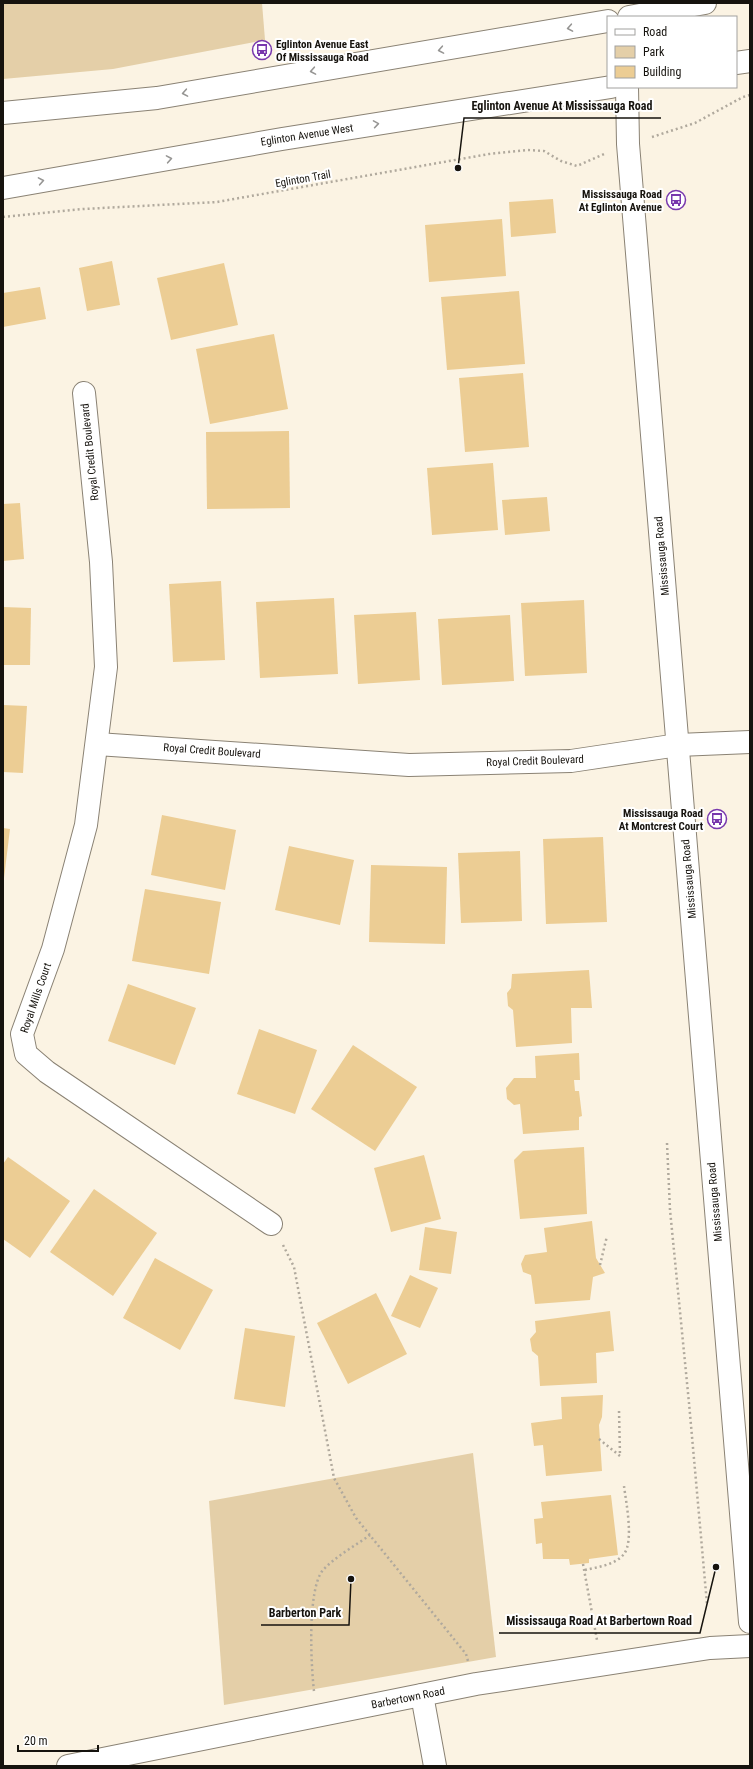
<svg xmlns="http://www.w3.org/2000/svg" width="753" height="1769" font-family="'Roboto Condensed',sans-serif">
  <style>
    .green { fill: #e4cfa8 }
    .building { fill: #eccd94 }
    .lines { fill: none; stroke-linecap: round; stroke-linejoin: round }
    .minor-casing { stroke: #8a8274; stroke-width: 24 }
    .major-casing { stroke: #8a8274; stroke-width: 24 }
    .path { stroke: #b0a99d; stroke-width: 2.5; stroke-dasharray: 2 3; stroke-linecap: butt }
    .minor { stroke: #fff; stroke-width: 22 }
    .major { stroke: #fff; stroke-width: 22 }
    .oneway { stroke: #969593 }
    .labels { text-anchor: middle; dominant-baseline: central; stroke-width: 4; stroke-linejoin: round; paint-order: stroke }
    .poi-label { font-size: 11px; font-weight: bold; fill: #16130e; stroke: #fff; text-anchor: end }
    .street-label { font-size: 11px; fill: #16130e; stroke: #fff }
    .leader { fill: none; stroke: #16130e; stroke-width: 1.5 }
    .callout-dot { fill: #16130e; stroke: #fff; stroke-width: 1.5 }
    .callout-label { font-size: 12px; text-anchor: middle; font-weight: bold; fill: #16130e; stroke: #fff; stroke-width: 4; stroke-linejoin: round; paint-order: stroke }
  </style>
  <rect width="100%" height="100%" fill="#fbf3e3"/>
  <g class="green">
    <path d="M3 3H262L265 40 113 69 3 79Z"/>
    <path d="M473 1453 496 1657 224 1705 209 1501Z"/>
  </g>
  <g class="building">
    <path d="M553 199 556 233 511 237 509 202Z"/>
    <path d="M502 219 506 276 429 282 425 225Z"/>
    <path d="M112 261 120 305 87 311 79 268Z"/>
    <path d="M224 263 238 325 171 340 157 278Z"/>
    <path d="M40 287 46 319 3 327V293Z"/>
    <path d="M519 291 525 364 447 370 441 297Z"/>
    <path d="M274 334 288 409 210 424 196 349Z"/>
    <path d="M523 373 529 447 465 452 459 378Z"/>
    <path d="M289 431 290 508 207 509 206 432Z"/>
    <path d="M493 463 498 530 432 535 427 468Z"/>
    <path d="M547 497 550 531 505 535 502 500Z"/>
    <path d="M20 503 24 559 3 561V504Z"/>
    <path d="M221 581 225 660 173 662 169 584Z"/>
    <path d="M334 598 338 674 260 678 256 602Z"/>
    <path d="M584 600 587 673 525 676 521 603Z"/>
    <path d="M3 607 31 608 30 665H3Z"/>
    <path d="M416 612 420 680 358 684 354 615Z"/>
    <path d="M510 615 514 681 442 685 438 619Z"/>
    <path d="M3 705 27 706 23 773 3 772Z"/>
    <path d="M162 815 236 830 225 890 151 875Z"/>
    <path d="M3 828 10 829 4 878H3Z"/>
    <path d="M603 837 607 922 546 924 543 839Z"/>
    <path d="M289 846 354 860 340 925 275 910Z"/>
    <path d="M520 851 522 921 461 923 458 853Z"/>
    <path d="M371 865 447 867 445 944 369 942Z"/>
    <path d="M145 889 221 902 209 974 132 961Z"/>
    <path d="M589 970 592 1008H571L572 1043 516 1047 513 1010 508 1006 507 993 511 988 512 974Z"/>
    <path d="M128 984 196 1008 175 1065 108 1041Z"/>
    <path d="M259 1029 317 1050 295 1114 237 1094Z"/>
    <path d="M353 1045 417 1087 375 1151 311 1109Z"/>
    <path d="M579 1053 580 1080H574L575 1091H579L582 1116 579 1117V1130L523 1134 520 1104 514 1105 507 1099 506 1088 514 1078H536L535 1056Z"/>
    <path d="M584 1147 587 1214 520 1219 514 1160 523 1151Z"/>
    <path d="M424 1155 441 1219 391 1232 374 1168Z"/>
    <path d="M8 1157 70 1201 30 1258 3 1239V1164Z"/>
    <path d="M94 1189 157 1233 113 1296 50 1252Z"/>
    <path d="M592 1221 596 1258 605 1273 593 1277 590 1300 535 1304 531 1275 523 1272 521 1264 525 1255 547 1252 544 1228Z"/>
    <path d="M425 1227 457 1232 451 1274 419 1270Z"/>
    <path d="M155 1258 213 1290 180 1350 123 1318Z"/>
    <path d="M410 1275 438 1288 420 1328 391 1316Z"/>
    <path d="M376 1293 407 1354 348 1384 317 1323Z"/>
    <path d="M610 1311 614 1351 596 1353 597 1383 540 1386 538 1356 532 1351 530 1339 536 1332 535 1321Z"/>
    <path d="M245 1328 295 1336 285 1407 234 1399Z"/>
    <path d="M603 1395 602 1417 599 1425 602 1471 546 1476 543 1445 534 1446 531 1423 562 1419 561 1397Z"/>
    <path d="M611 1495 618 1555 589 1559V1563L570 1565 569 1559H543L542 1543 536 1544 534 1519 543 1518 541 1502Z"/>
  </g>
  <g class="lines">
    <g class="minor-casing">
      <g id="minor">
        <path d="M84 393 101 562 106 667 86 825 53 949 22 1034 26 1054 47 1072 271 1224"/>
        <path d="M97 744 409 765 571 761 678 745 750 742"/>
        <path d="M422 1695 435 1766"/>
        <path d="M68 1766 476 1684 710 1648 750 1646"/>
      </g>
    </g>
    <g class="major-casing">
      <g id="major">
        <path d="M629 17 705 3"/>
        <path d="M736 63 750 61"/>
        <path d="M627 87 628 144 750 1622"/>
        <path d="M3 113 157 98 608 21"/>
        <path d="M3 188 282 139 611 87"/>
      </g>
    </g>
    <g class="path">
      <path d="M652 137 695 123 743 97 750 95"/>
      <path d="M3 217 83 209 217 202 489 154 528 150 544 151 561 161 577 166 604 154"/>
      <path d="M667 1143 670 1210 689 1403 707 1604"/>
      <path d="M283 1245 294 1267 334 1478 356 1518 466 1654 468 1661"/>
      <path d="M600 1265 607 1236"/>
      <path d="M599 1439 620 1456 619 1410"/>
      <path d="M583 1564 597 1640"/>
      <path d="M585 1570C598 1567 615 1565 624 1554 634 1541 626 1502 624 1486"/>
      <path d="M314 1691C311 1666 307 1589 323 1570 336 1556 355 1546 370 1535"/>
    </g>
    <use href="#minor" class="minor"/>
    <use href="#major" class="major"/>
  </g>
  <defs><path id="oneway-chevron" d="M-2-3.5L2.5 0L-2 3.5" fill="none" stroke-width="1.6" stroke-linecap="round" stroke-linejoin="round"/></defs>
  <g class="oneway">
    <use href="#oneway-chevron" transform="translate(570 28) rotate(170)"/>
    <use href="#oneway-chevron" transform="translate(441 50) rotate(170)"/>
    <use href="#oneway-chevron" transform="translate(313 71) rotate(170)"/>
    <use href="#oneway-chevron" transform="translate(185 93) rotate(170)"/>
    <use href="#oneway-chevron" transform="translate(376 124) rotate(-9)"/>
    <use href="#oneway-chevron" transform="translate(169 159) rotate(-10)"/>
    <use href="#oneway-chevron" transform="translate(41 181) rotate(-10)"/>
  </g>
  <defs>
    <g id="bus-ring" transform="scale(1)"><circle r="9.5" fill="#fff" stroke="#7838ad" stroke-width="1.5"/><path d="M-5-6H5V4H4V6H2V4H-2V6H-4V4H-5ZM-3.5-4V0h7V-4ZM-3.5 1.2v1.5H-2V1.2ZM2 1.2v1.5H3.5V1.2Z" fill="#7838ad"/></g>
  </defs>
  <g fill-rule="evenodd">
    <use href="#bus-ring" x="262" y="50"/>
    <use href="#bus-ring" x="676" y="200"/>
    <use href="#bus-ring" x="717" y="819"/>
  </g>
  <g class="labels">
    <g class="poi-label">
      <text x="276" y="44" text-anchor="start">Eglinton Avenue East<tspan x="276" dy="13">Of Mississauga Road</tspan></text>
      <text x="662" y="194">Mississauga Road<tspan x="662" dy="13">At Eglinton Avenue</tspan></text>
      <text x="703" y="813">Mississauga Road<tspan x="703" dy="13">At Montcrest Court</tspan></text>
    </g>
    <g class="street-label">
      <text transform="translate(307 135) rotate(-9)">Eglinton Avenue West</text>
      <text transform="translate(303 179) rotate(-10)">Eglinton Trail</text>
      <text transform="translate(90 452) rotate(-96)">Royal Credit Boulevard</text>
      <text transform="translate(662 556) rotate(-95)">Mississauga Road</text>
      <text transform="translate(212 751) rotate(4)">Royal Credit Boulevard</text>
      <text transform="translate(535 761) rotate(-2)">Royal Credit Boulevard</text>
      <text transform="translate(689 879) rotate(-95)">Mississauga Road</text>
      <text transform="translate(36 998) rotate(-71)">Royal Mills Court</text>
      <text transform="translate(715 1202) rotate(-95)">Mississauga Road</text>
      <text transform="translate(408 1698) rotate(-11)">Barbertown Road</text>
    </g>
  </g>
  <path class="leader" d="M458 168L464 118H661M351 1579L349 1625H261M716 1567L700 1633H499"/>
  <g class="callout-dot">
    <circle cx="458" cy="168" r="4"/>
    <circle cx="351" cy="1579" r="4"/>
    <circle cx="716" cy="1567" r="4"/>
  </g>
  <g class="callout-label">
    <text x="562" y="110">Eglinton Avenue At Mississauga Road</text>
    <text x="305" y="1617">Barberton Park</text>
    <text x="599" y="1625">Mississauga Road At Barbertown Road</text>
  </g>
  <rect width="753" height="1769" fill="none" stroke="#16130e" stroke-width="8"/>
  <rect x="607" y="16" width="130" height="72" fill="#ffffff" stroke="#a2a19f"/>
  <rect x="615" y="29" width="20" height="6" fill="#ffffff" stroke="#a2a19f"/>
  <text x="643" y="36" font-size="12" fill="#16130e">Road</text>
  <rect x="615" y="46" width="20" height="12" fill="#e4cfa8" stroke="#a2a19f"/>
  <text x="643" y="56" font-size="12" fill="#16130e">Park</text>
  <rect x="615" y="66" width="20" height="12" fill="#eccd94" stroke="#a2a19f"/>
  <text x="643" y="76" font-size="12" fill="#16130e">Building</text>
  <path d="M18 1745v6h80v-6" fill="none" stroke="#16130e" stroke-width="2"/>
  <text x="24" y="1745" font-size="12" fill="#16130e" stroke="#ffffff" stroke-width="3" paint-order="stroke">20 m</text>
</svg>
